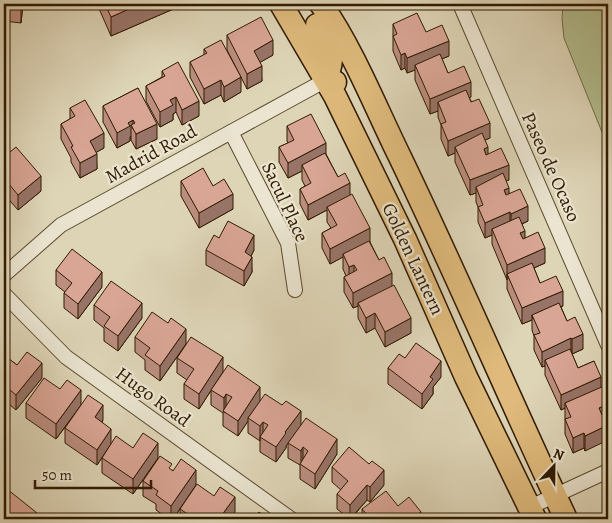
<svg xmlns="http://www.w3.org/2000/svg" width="612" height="523" font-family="Alegreya,serif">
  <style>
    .green { fill: #b3bd8e; stroke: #726c47 }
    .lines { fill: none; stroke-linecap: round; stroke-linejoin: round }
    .street-casing { stroke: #5c4a2e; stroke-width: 16 }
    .primary-casing { stroke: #301b00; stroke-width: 25 }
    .street { stroke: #eae4d0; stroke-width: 14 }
    .primary { stroke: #dfba7c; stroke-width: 22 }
    .wall { fill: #bb8e80; stroke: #301b00 }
    .shaded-wall { fill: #987468; stroke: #301b00 }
    .building { fill: #d9a595; stroke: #301b00 }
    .labels { text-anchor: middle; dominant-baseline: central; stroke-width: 4.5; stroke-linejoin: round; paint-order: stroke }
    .street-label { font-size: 19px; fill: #301b00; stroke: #eae4d0 }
  </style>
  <rect width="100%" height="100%" fill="#ded5b7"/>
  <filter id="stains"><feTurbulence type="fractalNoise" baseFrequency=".004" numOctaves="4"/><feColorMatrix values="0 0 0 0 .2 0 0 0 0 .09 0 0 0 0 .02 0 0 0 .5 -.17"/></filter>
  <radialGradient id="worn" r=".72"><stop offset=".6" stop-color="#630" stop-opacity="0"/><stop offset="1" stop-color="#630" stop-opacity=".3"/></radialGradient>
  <path class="green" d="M563 4H608V147L564 38 562 19Z"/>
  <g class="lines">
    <g class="street-casing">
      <g id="street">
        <path d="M460 4 608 345"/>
        <path d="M231 132 288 243 295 290"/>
        <path d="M4 275 61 225 326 80"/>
        <path d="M4 294 66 357 291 519"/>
        <path d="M530 507 608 471"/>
      </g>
    </g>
    <g class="primary-casing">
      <g id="primary">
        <path d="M281 4 335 96 405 239 466 377 535 519"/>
        <path d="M321 4C352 48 375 106 399 155 457 275 509 398 566 519"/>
        <path d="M317 25C331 51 336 52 326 80L335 82"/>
      </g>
    </g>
    <use href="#street" class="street"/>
    <use href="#primary" class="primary"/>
  </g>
  <g class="wall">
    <path d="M4 4H23L21 23 4 21Z"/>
    <path d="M97 4H185L111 36Z"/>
    <path d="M393 24 426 32 449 56 442 59 448 73 471 97H469L490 138 485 140 488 154 509 180 506 181 509 193 528 221 522 224 525 238 545 263 534 268 540 283 563 306 561 307 567 321 583 349 572 354 578 368 594 361 585 451 584 448 573 453 565 434V408L561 410 545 375V366L542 367 534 350V336L532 330V320L522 324 507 289V280L492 244V235L485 238 478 222V207L476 202V193L470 195 455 162V153L448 156 441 139V125L438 117V111L430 114 415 80V70L407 73 405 68 401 70 393 51Z"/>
    <path d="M227 35 273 55 260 62 262 81 247 89 227 50Z"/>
    <path d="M204 49 241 92 224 102 221 95 204 104 190 77V62L204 55Z"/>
    <path d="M162 71 199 116 182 125 176 112 173 114V120L160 127 146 101V86L162 77Z"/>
    <path d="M138 88 157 139 136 149 131 140V136L130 137V141L117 148 103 122V106Z"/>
    <path d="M70 108 104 148 96 152 97 169 80 178 71 162V158L61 139V124L70 119Z"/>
    <path d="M287 126 326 154 338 177 350 195 370 242 392 286 411 333 385 347 375 328 366 333 358 318V306L353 308 344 292V277L346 276 343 269V257L330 264 322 248V233L331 228 327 222V210L308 220 300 204V189L305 186 302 180V171L288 178 279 162V147L288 143 287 141Z"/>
    <path d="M4 157 41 191 18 210 4 194Z"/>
    <path d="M181 181 213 186 233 209 199 228 181 196Z"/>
    <path d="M219 238 254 250 251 256 252 272 244 286 206 265V250Z"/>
    <path d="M56 270 102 287 78 319 64 308V293L65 292 56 285Z"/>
    <path d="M94 305 142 318 118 351 104 341V328L94 320Z"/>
    <path d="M135 337 186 344 223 372 199 409 184 399V384L187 380 177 373V358L186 344 160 381 145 370V360L135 352Z"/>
    <path d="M4 355 17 365 42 378 16 410 4 400Z"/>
    <path d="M405 358 441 377 433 387V394L422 409 388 384V368Z"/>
    <path d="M211 390 260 401 301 425 337 454 315 489 300 479V465L288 458V443L290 440 286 446V448L276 462 260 452V441L248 433V421L238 436 223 426V413L211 405Z"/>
    <path d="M26 403 81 404 103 420 102 422 111 444 97 465 65 443V428L76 413 56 439 26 418Z"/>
    <path d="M102 458H158L133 494 102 473Z"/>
    <path d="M332 467 384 485 370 502 367 500 351 519H350L337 509V494L341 490 332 482Z"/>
    <path d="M172 470 196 485 173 519H169L156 510V504L143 496V481Z"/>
    <path d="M398 506 421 519H362V509Z"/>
    <path d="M180 509 235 512 231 517 237 519H180Z"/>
  </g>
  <g class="shaded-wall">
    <path d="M21 4H23L21 23Z"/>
    <path d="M140 4H185L111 36V17Z"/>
    <path d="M273 40V55L254 66V51Z"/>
    <path d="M449 41V56L417 69 415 65V70L407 73V58Z"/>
    <path d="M405 53V68L401 70V55Z"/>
    <path d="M262 66V81L247 89V74Z"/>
    <path d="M241 77V92L224 102V87Z"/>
    <path d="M221 80V95L204 104V89Z"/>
    <path d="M471 82V97L441 109 438 102V111L430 114V99Z"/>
    <path d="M176 97V112L173 114V120L160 127V112L170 100Z"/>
    <path d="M199 101V116L182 125V110Z"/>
    <path d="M133 120V129L131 125V136L130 137V141L117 148V133L128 123Z"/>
    <path d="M490 123V138L457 152 455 147V153L448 156V141Z"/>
    <path d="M157 124V139L136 149V134Z"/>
    <path d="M104 133V148L90 156V141Z"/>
    <path d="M326 143V158L302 165V171L288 178V163Z"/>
    <path d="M488 147V162L484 149Z"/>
    <path d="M97 154V169L80 178V163Z"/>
    <path d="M509 165V180L478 192 476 187V193L470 195V180Z"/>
    <path d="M41 176V191L18 210V195Z"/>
    <path d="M350 183V198L327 207V210L308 220V205Z"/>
    <path d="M509 188V203L504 190Z"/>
    <path d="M233 194V209L199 228V213Z"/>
    <path d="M528 206V221L511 229V214Z"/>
    <path d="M510 212V227L492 229V235L485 238V223Z"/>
    <path d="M370 228V243L343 254V257L330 264V249Z"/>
    <path d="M525 231V246L520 233Z"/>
    <path d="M254 235V250L245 268V252Z"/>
    <path d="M545 248V263L509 279 507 274V280V265Z"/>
    <path d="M252 257V272L244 286V271Z"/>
    <path d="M354 265V280L349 282V267Z"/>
    <path d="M102 272V287L78 319V304Z"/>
    <path d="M392 273V288L358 303V306L353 308V293Z"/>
    <path d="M563 291V306L533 319 532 315V320L522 324V308Z"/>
    <path d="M142 303V318L118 351V336Z"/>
    <path d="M375 313V328L366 333V318Z"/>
    <path d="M411 318V333L385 347V332Z"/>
    <path d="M186 329V344L160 381V366Z"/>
    <path d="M9 334V349L4 355V340Z"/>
    <path d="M583 334V349L572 354V339Z"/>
    <path d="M571 338V353L545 360V366L542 367V352Z"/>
    <path d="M223 357V372L199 409V394Z"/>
    <path d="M441 361V377L433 387V394L422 409V394L430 377Z"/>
    <path d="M42 363V378L16 410V395Z"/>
    <path d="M601 377V392L565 403V408L561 410V395Z"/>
    <path d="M260 387V402L248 418V421L238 436V421Z"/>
    <path d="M81 390V405L56 439V424Z"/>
    <path d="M226 394V409L224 413V398Z"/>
    <path d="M608 404V419L599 423V408Z"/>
    <path d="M103 405V420L95 432V417Z"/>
    <path d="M301 411V426L286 446V448L276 462V447L285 432Z"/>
    <path d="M263 422V437H260V441V426Z"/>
    <path d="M608 425V440L585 451V436Z"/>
    <path d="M111 429V444L97 465V450Z"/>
    <path d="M584 433V448L573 453V438Z"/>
    <path d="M337 439V454L315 489V474Z"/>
    <path d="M158 443V458L133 494V479Z"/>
    <path d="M303 447V462L301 465V451Z"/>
    <path d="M196 470V485L173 519H171V506Z"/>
    <path d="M384 470V485L370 502V487Z"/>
    <path d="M367 485V500L350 519V505Z"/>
    <path d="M235 497V512L229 519H219Z"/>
    <path d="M421 512V519H412Z"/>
    <path d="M37 513V519H32Z"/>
  </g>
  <g class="building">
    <path d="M105 4H140L111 17Z"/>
    <path d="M417 13 426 32 442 25 449 41 407 58 405 53 401 55 393 36 397 34 393 24Z"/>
    <path d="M261 17 273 40 254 51 262 66 247 74 227 35Z"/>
    <path d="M221 40 241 77 224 87 221 80 204 89 190 62 207 53 204 49Z"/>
    <path d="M440 54 448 73 464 66 471 82 430 99 415 65Z"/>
    <path d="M178 62 199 101 182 110 176 97 170 100 173 105 160 112 146 86 165 76 162 71Z"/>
    <path d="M138 88 157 124 136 134 131 125 135 123 133 120 128 123 130 126 117 133 103 106Z"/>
    <path d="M466 90 471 102 479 99 490 123 448 141 441 124 446 122 438 102Z"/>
    <path d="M85 100 104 133 90 141 97 154 80 163 71 147 73 146 61 124 75 116 70 108Z"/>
    <path d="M311 114 326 143 288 163 279 147 294 140 287 126Z"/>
    <path d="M482 133 488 147 484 149 486 155 501 148 509 165 470 180 455 147Z"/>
    <path d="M16 147 41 176 18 195 4 178V179V157Z"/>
    <path d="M325 153 338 177 345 173 350 183 308 205 300 189 311 183 302 165Z"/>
    <path d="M203 168 213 186 224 179 233 194 199 213 181 181Z"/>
    <path d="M503 173 509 188 504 190 506 195 520 189 528 206 511 214 510 212 485 223 478 207 483 205 476 187Z"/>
    <path d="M352 194 370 228 330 249 322 233 337 225 327 207Z"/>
    <path d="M519 217 525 231 520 233 523 239 538 232 545 248 507 265 492 229Z"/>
    <path d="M228 221 254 235 245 252 252 257 244 271 206 250 214 235 219 238Z"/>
    <path d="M369 241 379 260 384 257 392 273 353 293 344 277 357 270 354 265 349 267 343 254Z"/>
    <path d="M72 249 102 272 78 304 64 293 72 283 56 270Z"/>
    <path d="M532 263 540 283 556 276 563 291 522 308 507 274Z"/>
    <path d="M111 281 142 303 118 336 104 326 110 317 94 305Z"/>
    <path d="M394 285 411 318 385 332 375 313 366 318 358 303Z"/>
    <path d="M559 303 567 321 575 317 583 334 572 339 571 338 542 352 534 335 540 333 532 315Z"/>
    <path d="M152 312 168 323 171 318 186 329 160 366 145 355 150 348 135 337Z"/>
    <path d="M4 329 9 334 4 340Z"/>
    <path d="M191 337 223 357 199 394 184 384 194 369 177 358Z"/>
    <path d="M416 343 441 361 430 377 433 379 422 394 388 368 399 354 405 358Z"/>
    <path d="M570 349 578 368 594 361 601 377 561 395 545 360Z"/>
    <path d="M27 352 42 363 16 395 4 385V355L17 365Z"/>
    <path d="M228 365 260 387 238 421 223 411 232 397 226 394 224 398 211 390Z"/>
    <path d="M44 378 60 389 67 380 81 390 56 424 26 403Z"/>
    <path d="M604 386 608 396V404L599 408 602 415 607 413 608 415V425L585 436 584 433 573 438 565 419 571 417 565 403Z"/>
    <path d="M265 394 282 405 286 401 301 411 285 432 286 433 276 447 260 437 268 425 263 422 260 426 248 418Z"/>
    <path d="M88 395 103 405 95 417 111 429 97 450 65 428Z"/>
    <path d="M306 418 337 439 315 474 300 464 308 451 303 447 301 451 288 443Z"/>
    <path d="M143 433 158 443 133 479 102 458 116 436 133 448Z"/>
    <path d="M349 447 369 464 372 461 384 470 370 487 367 485 350 505 337 494 348 481 332 467Z"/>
    <path d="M160 456 172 464 169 468 173 471 181 459 196 470 171 506 156 495 158 491 143 481Z"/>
    <path d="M197 484 214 496 220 487 235 497 219 519H195L180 509Z"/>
    <path d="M7 489 37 513 32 519H4V494Z"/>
    <path d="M386 491 398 506 409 497 421 512 412 519H378L376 517 373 519H371L362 509Z"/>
    <path d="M608 511V519L606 513Z"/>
    <path d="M259 512 268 519H253Z"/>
    <path d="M232 516 237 519H229Z"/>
  </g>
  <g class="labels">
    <g class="street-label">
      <text transform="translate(151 154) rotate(-29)">Madrid Road</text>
      <text transform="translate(551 167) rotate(66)">Paseo de Ocaso</text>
      <text transform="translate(285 202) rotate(65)">Sacul Place</text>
      <text transform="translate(413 259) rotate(65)">Golden Lantern</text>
      <text transform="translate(153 397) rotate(36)">Hugo Road</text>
    </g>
  </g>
  <rect width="612" height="523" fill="none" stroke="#ded5b7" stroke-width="20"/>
  <rect x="5" y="5" width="602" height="513" fill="none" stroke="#301b00" stroke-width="2.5"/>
  <rect x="10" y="10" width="592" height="503" fill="none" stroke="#301b00"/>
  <g transform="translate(554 466) rotate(22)" stroke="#eae4d0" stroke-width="4" paint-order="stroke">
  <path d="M0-4L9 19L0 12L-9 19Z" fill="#301b00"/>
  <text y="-8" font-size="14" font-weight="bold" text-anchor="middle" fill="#301b00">N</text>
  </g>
  <path d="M35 480v8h116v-8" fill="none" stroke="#301b00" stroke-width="2.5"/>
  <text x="42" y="480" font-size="15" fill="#301b00" stroke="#eae4d0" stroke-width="4" paint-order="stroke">50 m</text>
  <rect width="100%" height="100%" filter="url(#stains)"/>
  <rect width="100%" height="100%" fill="url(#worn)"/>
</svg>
